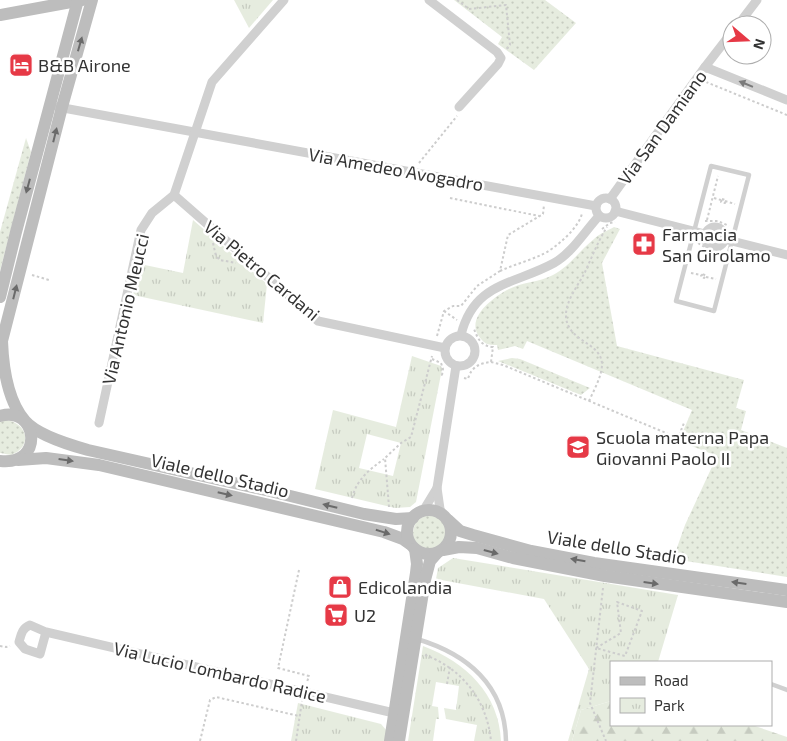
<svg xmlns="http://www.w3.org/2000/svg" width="787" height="741" font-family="'Exo 2',sans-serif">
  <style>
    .grass { fill: url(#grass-dots) }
    .forest { fill: url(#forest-firs) }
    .park { fill: url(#park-tufts); fill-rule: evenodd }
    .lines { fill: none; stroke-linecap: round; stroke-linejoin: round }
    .path { stroke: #cdcdcd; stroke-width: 2; stroke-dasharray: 2.5 2.5; stroke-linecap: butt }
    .lane { stroke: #d0d0d0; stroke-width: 4.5 }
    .street { stroke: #d0d0d0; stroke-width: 9 }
    .secondary { stroke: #bdbdbd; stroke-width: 12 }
    .oneway { fill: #6a6a6a }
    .oneway2 { fill: #7a7a7a }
    .labels { text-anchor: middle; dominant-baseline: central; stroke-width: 5; stroke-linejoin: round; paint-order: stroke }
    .poi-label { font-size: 18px; fill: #333; stroke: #fff; text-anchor: start }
    .street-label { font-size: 18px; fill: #333; stroke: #fff }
  </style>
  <defs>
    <pattern id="grass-dots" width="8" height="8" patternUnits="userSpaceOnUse" patternTransform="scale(1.25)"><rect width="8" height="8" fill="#e6ecdf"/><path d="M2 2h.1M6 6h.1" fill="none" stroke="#c6cbc0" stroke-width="1.8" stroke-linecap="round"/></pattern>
    <pattern id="forest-firs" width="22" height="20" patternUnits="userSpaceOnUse" patternTransform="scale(1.25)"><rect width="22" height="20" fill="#e6ecdf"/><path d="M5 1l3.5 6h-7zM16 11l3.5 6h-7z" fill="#c6cbc0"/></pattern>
    <pattern id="park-tufts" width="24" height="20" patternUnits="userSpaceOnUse" patternTransform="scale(1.25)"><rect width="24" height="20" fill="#e6ecdf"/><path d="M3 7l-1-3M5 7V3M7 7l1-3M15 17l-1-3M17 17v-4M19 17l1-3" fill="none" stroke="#c6cbc0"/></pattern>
  </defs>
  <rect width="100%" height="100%" fill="#fff"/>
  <g class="grass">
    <path d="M454 0H545L576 23 534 70 498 44 502 37Z"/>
    <path d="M26 138 31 152 0 271V232Z"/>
    <path d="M614 227 620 229 602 263 617 346 744 380 736 408 746 411 741 430 787 448V577L673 559 685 525 717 456 679 441 692 410 527 341 523 349 515 346 498 350 497 345C487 345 484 344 478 335 467 316 494 297 509 289 523 282 540 282 553 275 569 267 580 250 594 239 599 234 607 231 614 227Z"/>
    <path d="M512 358 520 359 590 388 581 395 498 361Z"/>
    <path d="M6 420C28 423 33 447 11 455L0 453V422Z"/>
    <circle cx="431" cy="533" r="18"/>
  </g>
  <path class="forest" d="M611 701V725H752L787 737V741H572L581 710Z"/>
  <g class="park">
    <path d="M234 0H273L249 28Z"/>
    <path d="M193 220 267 284 263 323 133 295 140 264 183 273Z"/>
    <path d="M412 356 441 366 442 369 416 502 410 507 395 508 315 489 333 410 396 427ZM367 434 401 443 393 476 359 468Z"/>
    <path d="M453 558 678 595 658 662H611V701L581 710 572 741H568L589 669 544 599 436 579 438 568Z"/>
    <path d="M423 646C466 662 499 694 501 741H474L477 725 446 719 444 708 456 710 459 686 436 682 432 706 438 707 439 719H436L433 741H408Z"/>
    <path d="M298 703 381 724 387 731 385 741H291Z"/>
  </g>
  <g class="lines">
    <g class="path">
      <path d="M457 0 469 9 506 5 510 45 506 50"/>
      <path d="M706 82 787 115"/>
      <path d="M419 163 457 116"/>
      <path d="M450 198 539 216"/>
      <path d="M714 198 721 200"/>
      <path d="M722 199 725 200V203L721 202Z"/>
      <path d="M725 201 735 204"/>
      <path d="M707 220 718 176"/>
      <path d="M705 221H718L729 226"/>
      <path d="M602 229 610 223 615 222"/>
      <path d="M213 243 216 256 220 260 236 263"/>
      <path d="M698 243 711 251 721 250"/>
      <path d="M500 271C513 265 528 261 541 255 554 250 580 227 582 213"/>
      <path d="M691 273 701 275"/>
      <path d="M703 274 706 276 704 278 701 276Z"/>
      <path d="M32 275 49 280"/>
      <path d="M706 277 716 279"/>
      <path d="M444 311 457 320"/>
      <path d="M437 336 444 311 453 306H461L477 286 500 271 508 235 543 214 544 205"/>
      <path d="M432 359 441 363 443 369 442 375H444"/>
      <path d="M491 362 503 365 678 438 684 423"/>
      <path d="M464 378 468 379C471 367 480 363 491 362L493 347C481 346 478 339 474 329"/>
      <path d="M589 401C594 390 602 376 602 364 601 342 568 342 566 317 565 301 578 286 585 272 592 257 598 241 607 227"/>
      <path d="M352 498C357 479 369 470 384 459"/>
      <path d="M389 507 385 458 401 443 411 437 432 356"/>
      <path d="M299 570 278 668 309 676 307 682"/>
      <path d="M603 588 590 703 606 741"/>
      <path d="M617 602 642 611 625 656 596 648 621 633Z"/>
      <path d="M0 646 6 647 10 646"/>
      <path d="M425 655C463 669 487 701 491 741"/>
      <path d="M447 684 450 667"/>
      <path d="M200 741 210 700 216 697 299 716"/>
      <path d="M296 741 302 701"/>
    </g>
    <g class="lane">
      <path d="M711 166 749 175 714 311 676 301Z"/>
      <path d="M417 639C467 654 505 685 506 741"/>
      <path d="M771 684 787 690"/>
    </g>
    <g class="street">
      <path d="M429 0 497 52 501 58 498 64 459 107"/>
      <path d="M738 25 757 0"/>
      <path d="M705 67 787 100"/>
      <path d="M58 107 596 206"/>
      <path d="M174 195 318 321 445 348"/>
      <circle cx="606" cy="208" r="10"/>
      <path d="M610 199 705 67 732 32"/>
      <path d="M615 211 705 234"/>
      <circle cx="715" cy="237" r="10"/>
      <path d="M724 239 787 255"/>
      <path d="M461 335C474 282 514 285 554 263 572 253 585 231 599 216"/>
      <circle cx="460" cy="351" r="15"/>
      <path d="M99 423 141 230 152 213 174 195 212 82 284 0"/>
      <path d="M423 511 437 488"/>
      <path d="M443 515 440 509 437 488 456 366"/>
      <path d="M46 632 40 654 25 649 19 642C21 635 22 628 30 625L46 632 394 713"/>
    </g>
    <g class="secondary">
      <path d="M92 0 62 107 2 341C3 367 7 400 25 421 37 435 70 445 88 450L270 491 364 514 396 519 413 518"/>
      <path d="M0 15 82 0"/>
      <path d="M0 297 16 232 78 0"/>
      <path d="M0 416C37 405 46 466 0 461"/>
      <path d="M18 460 46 458 99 465 384 532 403 539 410 544"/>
      <circle cx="429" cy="532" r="22"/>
      <path d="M448 520 460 531 473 535 531 551 594 563 787 590"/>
      <path d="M443 550 459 547 477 548 513 558 605 576 787 602"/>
      <path d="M390 741 416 573 417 564 415 549"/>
      <path d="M399 741 425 580 430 561 437 553"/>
    </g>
  </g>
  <defs><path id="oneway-solid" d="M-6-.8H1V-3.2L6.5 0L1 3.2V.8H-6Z" transform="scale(1.25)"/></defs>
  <g class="oneway">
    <use href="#oneway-solid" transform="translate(80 44) rotate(-74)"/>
    <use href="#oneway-solid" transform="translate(55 135) rotate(-76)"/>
    <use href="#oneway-solid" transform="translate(28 186) rotate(105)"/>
    <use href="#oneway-solid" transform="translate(15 292) rotate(-76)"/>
    <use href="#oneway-solid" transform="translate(66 460) rotate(8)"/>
    <use href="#oneway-solid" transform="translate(225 494) rotate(13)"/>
    <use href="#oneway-solid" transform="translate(330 506) rotate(-166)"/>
    <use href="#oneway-solid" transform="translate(383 532) rotate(17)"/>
    <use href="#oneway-solid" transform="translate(491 552) rotate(15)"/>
    <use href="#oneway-solid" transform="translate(578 560) rotate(-170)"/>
    <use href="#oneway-solid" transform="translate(651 583) rotate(8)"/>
    <use href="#oneway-solid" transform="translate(739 583) rotate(-172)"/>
  </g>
  <use class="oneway2" href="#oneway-solid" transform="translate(746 84) rotate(-158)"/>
  <defs>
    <g id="hotel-square" transform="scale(1.25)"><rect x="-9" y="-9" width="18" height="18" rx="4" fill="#e63946" stroke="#fff"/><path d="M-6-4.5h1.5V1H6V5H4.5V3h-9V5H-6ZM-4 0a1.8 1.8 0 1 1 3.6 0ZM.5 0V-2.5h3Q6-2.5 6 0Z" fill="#fff"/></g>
    <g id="pharmacy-square" transform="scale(1.25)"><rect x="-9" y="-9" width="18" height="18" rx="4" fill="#e63946" stroke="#fff"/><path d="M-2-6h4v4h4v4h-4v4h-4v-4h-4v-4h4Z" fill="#fff"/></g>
    <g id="school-square" transform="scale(1.25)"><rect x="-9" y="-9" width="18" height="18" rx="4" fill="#e63946" stroke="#fff"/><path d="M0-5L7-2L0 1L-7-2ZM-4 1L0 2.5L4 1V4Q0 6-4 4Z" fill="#fff"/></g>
    <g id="shop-square" transform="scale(1.25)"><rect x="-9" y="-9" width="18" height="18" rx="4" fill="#e63946" stroke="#fff"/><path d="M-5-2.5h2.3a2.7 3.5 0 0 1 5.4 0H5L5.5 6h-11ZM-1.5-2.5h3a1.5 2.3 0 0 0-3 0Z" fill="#fff"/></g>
    <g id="supermarket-square" transform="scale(1.25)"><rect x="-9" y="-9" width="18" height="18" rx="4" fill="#e63946" stroke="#fff"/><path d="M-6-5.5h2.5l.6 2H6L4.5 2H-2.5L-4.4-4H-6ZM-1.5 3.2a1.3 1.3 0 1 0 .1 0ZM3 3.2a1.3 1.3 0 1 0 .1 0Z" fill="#fff"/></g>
  </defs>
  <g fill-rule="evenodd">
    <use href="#hotel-square" x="21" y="65"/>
    <use href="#pharmacy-square" x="644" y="244"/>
    <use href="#school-square" x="578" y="447"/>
    <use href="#shop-square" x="340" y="587"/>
    <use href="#supermarket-square" x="336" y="615"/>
  </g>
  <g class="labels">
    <g class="poi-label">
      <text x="38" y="65">B&amp;B Airone</text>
      <text x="662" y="234">Farmacia<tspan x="662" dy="21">San Girolamo</tspan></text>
      <text x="596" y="437">Scuola materna Papa<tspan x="596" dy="21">Giovanni Paolo II</tspan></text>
      <text x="358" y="587">Edicolandia</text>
      <text x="354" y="615">U2</text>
    </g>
    <g class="street-label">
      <text transform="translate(662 127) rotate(-54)">Via San Damiano</text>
      <text transform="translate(396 169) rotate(10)">Via Amedeo Avogadro</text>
      <text transform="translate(262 270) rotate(40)">Via Pietro Cardani</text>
      <text transform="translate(125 309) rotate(-77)">Via Antonio Meucci</text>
      <text transform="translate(220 475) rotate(13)">Viale dello Stadio</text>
      <text transform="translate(617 547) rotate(9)">Viale dello Stadio</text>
      <text transform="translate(220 672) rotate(13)">Via Lucio Lombardo Radice</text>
    </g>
  </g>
  <rect x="610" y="661" width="162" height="65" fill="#ffffff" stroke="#adadad"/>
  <rect x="620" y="677" width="25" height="8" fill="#bdbdbd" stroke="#adadad"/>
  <text x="654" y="686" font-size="15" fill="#333333">Road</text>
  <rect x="620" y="698" width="25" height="15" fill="url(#park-tufts)" stroke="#adadad"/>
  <text x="654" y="711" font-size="15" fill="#333333">Park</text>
  <g transform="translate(747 40) rotate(109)"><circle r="24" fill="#ffffff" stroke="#adadad"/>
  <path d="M0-4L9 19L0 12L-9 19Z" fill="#e63946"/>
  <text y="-8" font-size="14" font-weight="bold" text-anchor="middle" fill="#333333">N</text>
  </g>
</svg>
